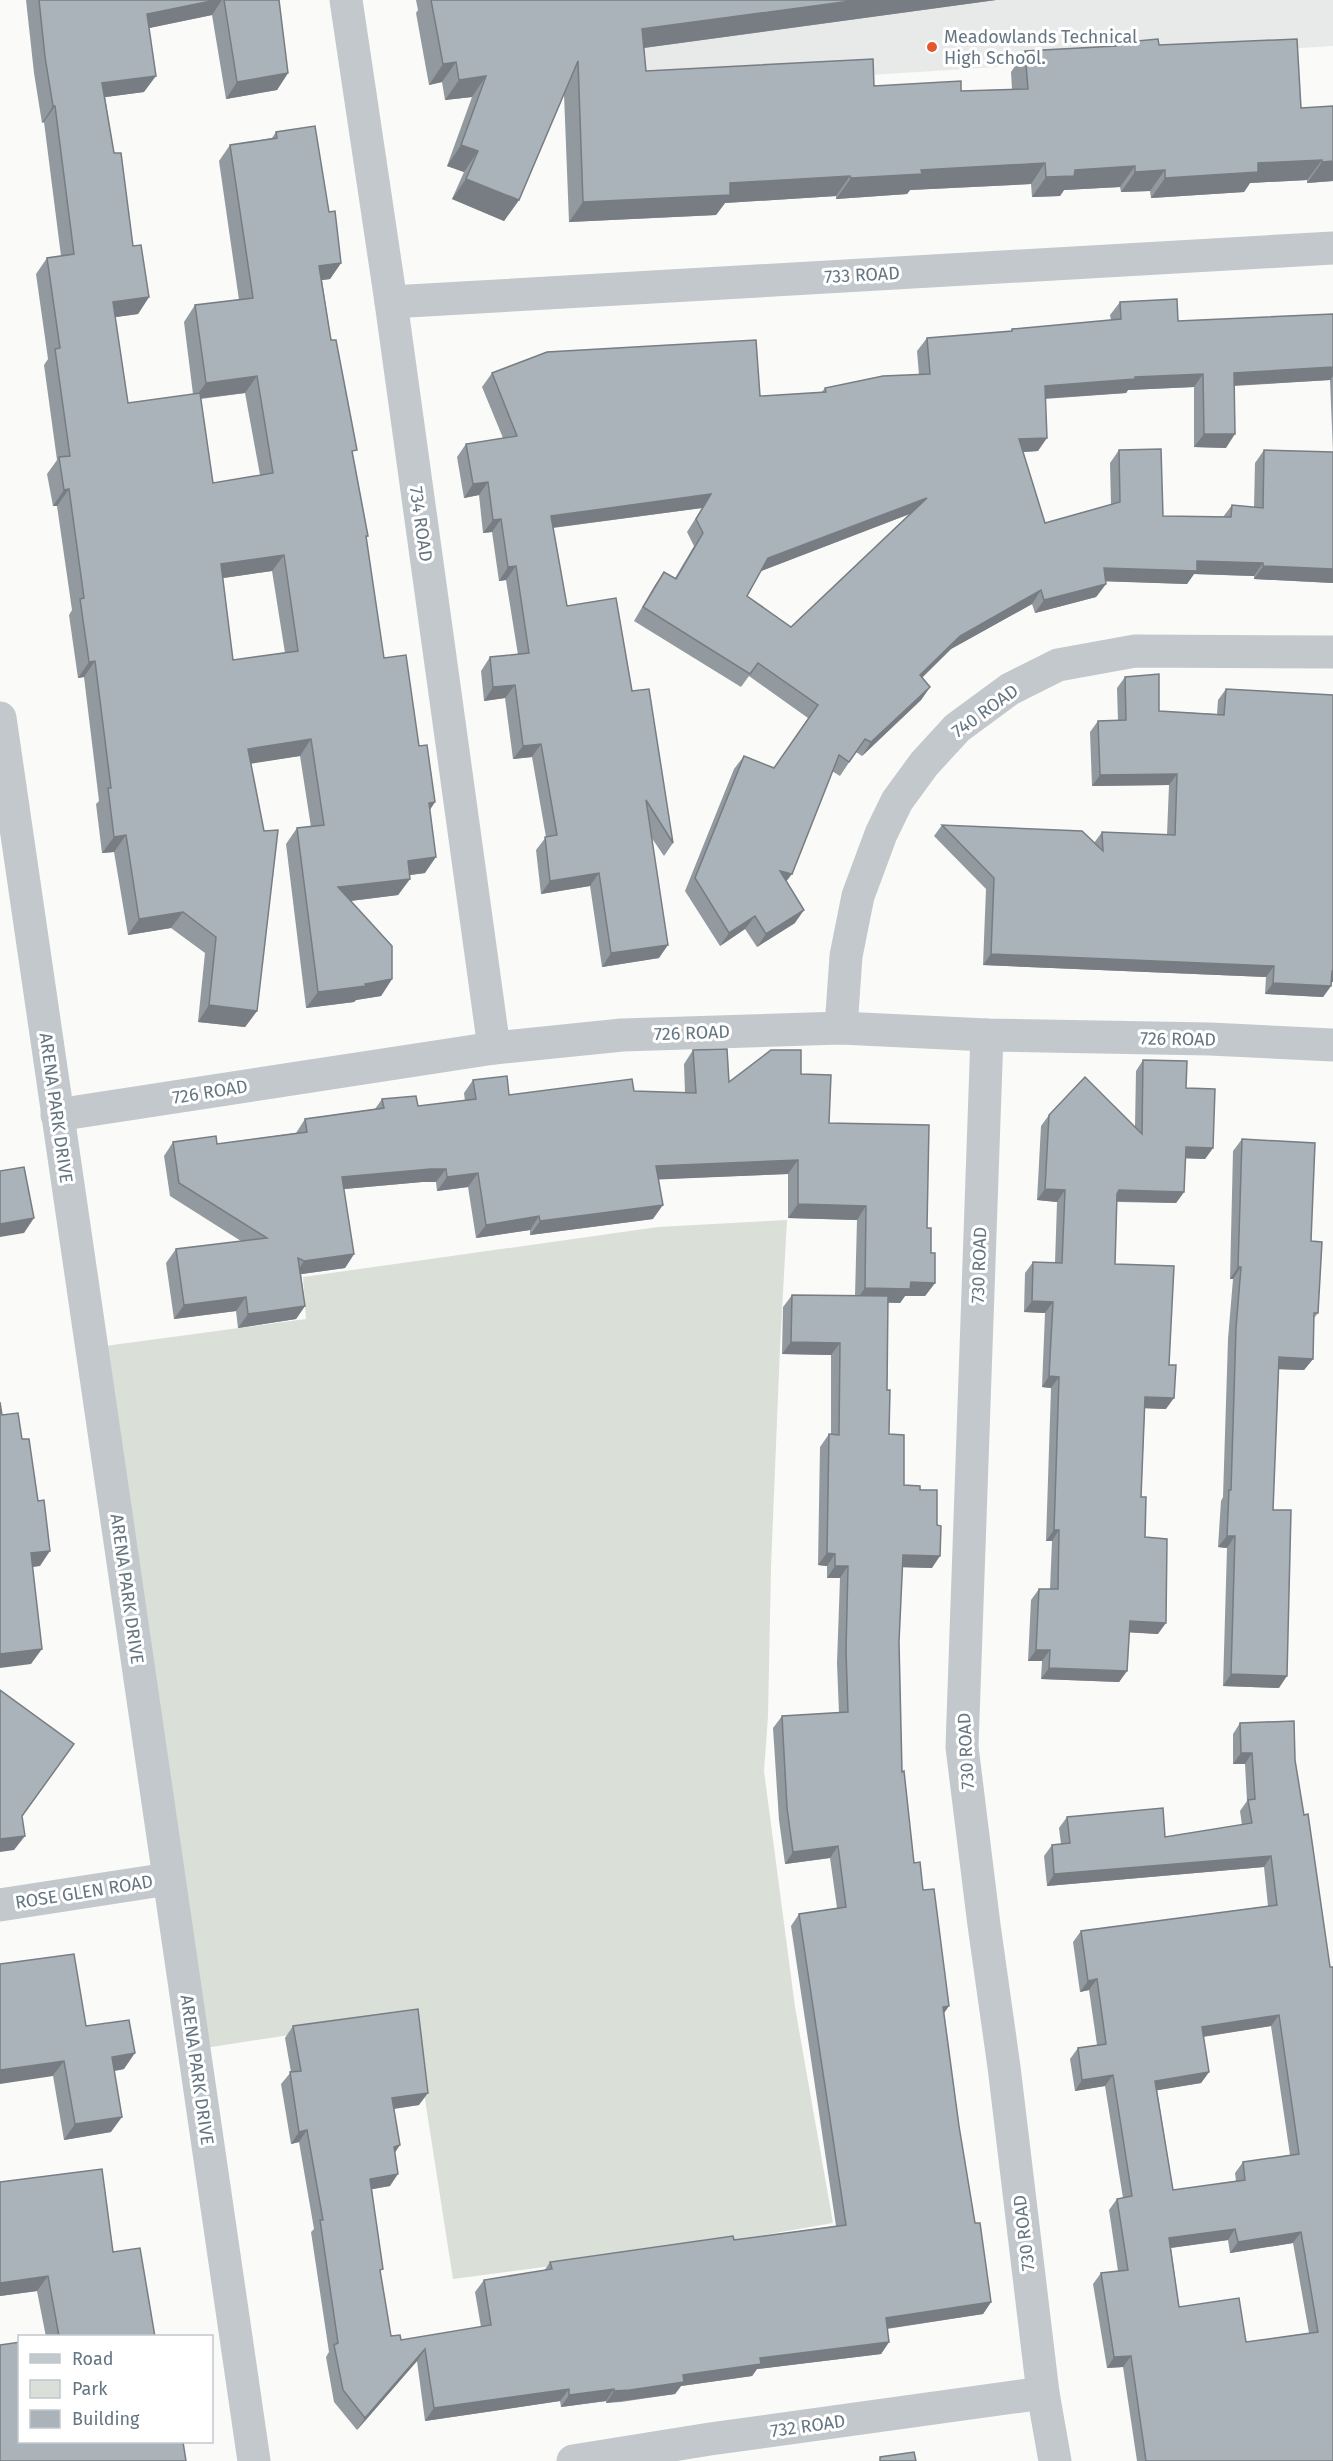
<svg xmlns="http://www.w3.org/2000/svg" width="1333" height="2461" font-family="'Fira Sans',sans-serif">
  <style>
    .built { fill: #e8e9e9 }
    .green { fill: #dadfd7 }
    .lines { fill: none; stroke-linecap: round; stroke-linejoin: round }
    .minor { stroke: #c3c8cc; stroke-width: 33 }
    .tertiary { stroke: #c3c8cc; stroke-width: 33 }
    .wall { fill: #929a9f; fill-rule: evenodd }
    .shaded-wall { fill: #777d82 }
    .building { fill: #aab3b9; stroke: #777d82; stroke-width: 1.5; fill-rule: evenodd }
    .poi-dot { fill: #e4572e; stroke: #fff; stroke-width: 2 }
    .labels { text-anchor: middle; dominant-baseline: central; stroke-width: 6; stroke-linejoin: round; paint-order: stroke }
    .poi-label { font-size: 18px; fill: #657683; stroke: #fff; text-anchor: start }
    .street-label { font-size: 18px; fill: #657683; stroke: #fff }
  </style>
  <rect width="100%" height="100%" fill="#fafaf8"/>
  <path class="built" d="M547 0H1333V46L564 94Z"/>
  <path class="green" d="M787 1220 780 1347 771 1567 768 1716 764 1771 795 2007 833 2223 688 2248 453 2279 412 2016 192 2050 90 1348 306 1319 303 1277 658 1227Z"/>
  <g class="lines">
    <g class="minor">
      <path d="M346 0 391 302 494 1048"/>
      <path d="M391 302 1333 248"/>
      <path d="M841 1028 846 956 858 896 881 834 897 801 924 764 957 728 1010 689 1058 665 1135 651 1333 652"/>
      <path d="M987 1035 962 1747 984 1925 1004 2067 1043 2393 1055 2461"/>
      <path d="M57 1115 494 1048 622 1035 841 1028 987 1035 1210 1039 1333 1045"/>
      <path d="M0 1905 168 1879"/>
      <path d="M573 2461 710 2439 1043 2393"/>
    </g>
    <path class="tertiary" d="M0 718 254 2461"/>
  </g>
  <g class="wall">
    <path d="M26 0H279L288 73 277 90 226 99 212 15 149 28 144 92 105 97 114 153 133 246 149 297 138 314 115 317 128 403 193 394 184 322 195 305 239 300 219 161 230 145 272 138 276 132 329 212 341 263 330 279 322 280 331 340 368 536 366 539 384 658 419 746 435 802 430 809 425 873 409 875 410 879 398 895 350 901 392 979 381 996 356 1000 354 1002 306 1008 286 844 297 828 311 827 300 756 251 763 257 1011 245 1027 198 1022 205 953 171 928 128 935 114 852 102 853 96 804 99 801 84 677 78 678 69 615 72 610 57 506H53L47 474 57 460 44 365 48 359 36 274 47 258 61 256 44 122 42 123 34 73ZM245 393 260 475 213 483 201 399ZM272 571 285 653 233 660 223 578Z"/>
    <path d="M416 0H996L644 48 646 71 961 91 1012 89 1011 72 1025 51 1114 46 1116 43 1159 45 1301 108 1333 181 1307 183V180L1250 183 1244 192 1151 198 1150 191 1121 192 1120 187 1064 190 1060 196 1032 197 1031 184 910 190 907 194 836 199V196L725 203 716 215 569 222 564 94 519 200 504 221 452 199 464 172 447 166 472 97 445 100 442 82 429 85 416 13 418 10Z"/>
    <path d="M1120 302 1178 321 1333 314V583L1254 579V576L1194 574 1187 584 1105 581 1106 584 1096 597 1035 613 1032 604 951 649 922 678 930 687 921 700 862 756 856 752 840 776 832 771 786 882 795 923 757 947 745 929 720 946 685 891 734 769 744 756 774 768 808 718 749 676 741 687 634 621 655 585 664 572 675 578 694 546 687 532 702 508 553 528 567 606 632 691 673 843 664 856 651 837 659 958 602 967 590 886 541 894 536 850 546 837 532 757 513 759 505 698 484 701 481 671 490 657 518 655 506 580 499 581 492 532 483 533 479 495 464 498 457 457 466 444 503 438 482 387 492 373 760 396 821 393 825 388 919 375 917 351 927 338 1010 332 1012 329 1111 320 1110 315ZM1330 380 1333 452 1264 450 1255 463 1254 507 1232 505 1223 517 1163 516 1119 450 1110 463 1111 505 1045 523 1023 452 1038 451 1045 399 1126 393 1128 390 1194 387V447L1226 448 1234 386ZM910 514 791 627 747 596 761 571Z"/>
    <path d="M1125 677 1159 711 1217 714 1218 700 1226 689 1333 695V982H1331V986L1323 997 1265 994 1266 977 983 965 986 889 934 836 942 825 1094 843 1102 832 1167 835 1169 785 1092 786 1090 732 1098 721H1118L1117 688Z"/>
    <path d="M693 1050 729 1082 801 1074 829 1123 927 1228 935 1283 925 1296H905L900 1303 888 1302 887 1390 889 1434 904 1485 920 1490 932 1568 902 1567 899 1642 902 1772 914 1863 923 1890 944 2013 959 2126 975 2223 991 2302 983 2314 887 2329 889 2342 881 2354 757 2369 752 2376 681 2386 675 2394 621 2402 606 2403V2401L561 2407 560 2401 425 2421 417 2361 357 2430 334 2402 326 2357 329 2352 311 2232 314 2229 299 2142 291 2144 281 2084 291 2072 285 2038 293 2026 419 2105 394 2109 395 2153 390 2186 372 2189 380 2273 391 2336 401 2340 481 2327 475 2292 484 2280 544 2271 550 2262 734 2240 836 2226 791 1926 799 1914 837 1908 830 1858 785 1864 779 1820 773 1728 782 1716 839 1713 837 1663 840 1578H827V1566L818 1565 820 1447 829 1434H831V1355L782 1354 783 1307 792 1295 855 1296 857 1220 788 1218V1174L659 1179 653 1219 530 1235V1230L476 1238 468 1187 437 1191 436 1182H422L344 1189 354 1254 345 1268 301 1274 305 1306 296 1319 238 1328 236 1311 174 1319 166 1263 176 1249 241 1241 170 1196 164 1156 173 1142 217 1144 296 1133 305 1119 375 1109 382 1099 418 1106 465 1101 464 1093 473 1080 509 1095 634 1091 685 1093 684 1064Z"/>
    <path d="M1143 1060 1186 1088 1213 1148 1205 1159 1185 1158 1184 1192 1176 1203 1117 1202 1115 1264 1166 1409 1145 1408 1141 1497 1145 1537 1158 1634 1129 1632 1127 1671 1119 1682 1041 1679 1042 1661H1028L1031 1600 1039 1589H1050L1052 1541H1046L1051 1388 1042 1387 1045 1313 1024 1312 1025 1273 1033 1262 1055 1263 1057 1202 1037 1200 1041 1126 1049 1115 1135 1126 1136 1071Z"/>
    <path d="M1242 1139 1311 1241 1318 1313 1314 1318 1313 1359 1304 1370 1279 1369 1273 1510 1279 1688 1223 1686 1227 1548 1218 1547 1221 1501 1223 1497 1228 1339 1233 1279H1230L1233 1151Z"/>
    <path d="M1240 1723 1295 1760 1333 2461H1137L1123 2367 1107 2368 1093 2284 1101 2273 1118 2271 1109 2210 1117 2199 1123 2198 1105 2086 1075 2091 1070 2059 1078 2048 1097 2045 1089 1990 1080 1992 1073 1942 1081 1931 1268 1906 1264 1867 1047 1886 1044 1856 1052 1845 1061 1844 1059 1828 1067 1817 1165 1837 1242 1825 1240 1811 1247 1801 1245 1764H1233V1734ZM1271 2026 1290 2155 1243 2162 1235 2173 1236 2181 1173 2190 1157 2090 1201 2083 1209 2072 1203 2037ZM1228 2240 1230 2253 1293 2243 1309 2333 1246 2342 1179 2307 1171 2248Z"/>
    <path d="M86 2026 124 2069 115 2071 111 2132 64 2140 53 2076Z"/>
    <path d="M0 2182 113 2252 155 2337H46L37 2291 0 2296Z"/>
  </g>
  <g class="shaded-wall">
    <path d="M216 0H222L212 15 135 31 147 14Z"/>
    <path d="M858 0H996L628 50 642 29Z"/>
    <path d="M456 62 442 82 429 85 443 64Z"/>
    <path d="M288 73 277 90 226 99 237 82Z"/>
    <path d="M156 76 144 92 91 99 102 83Z"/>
    <path d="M486 76 472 97 445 100 459 80Z"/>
    <path d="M53 106H55L44 122 42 123Z"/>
    <path d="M461 145 478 151 464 172 447 166Z"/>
    <path d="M1322 160 1307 180 1250 183 1244 192 1151 198 1165 178 1258 163Z"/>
    <path d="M1333 161V181L1307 183 1322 162Z"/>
    <path d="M1045 163 1031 184 910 190 907 194 836 199 851 178 921 170Z"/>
    <path d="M1135 166 1120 187 1064 190 1060 196 1032 197 1046 177 1075 170Z"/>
    <path d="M1165 170 1150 191 1121 192 1135 172Z"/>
    <path d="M850 176 836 196 725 203 716 215 569 222 583 202 730 183Z"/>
    <path d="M466 179 519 200 504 221 452 199Z"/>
    <path d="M341 263 330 279 308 282 319 266Z"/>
    <path d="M149 297 138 314 102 319 113 302Z"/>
    <path d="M1333 367V376L1330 380 1225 386 1234 373Z"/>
    <path d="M1203 374 1194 387 1128 390 1126 393 1036 399 1045 386 1135 377Z"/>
    <path d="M257 376 245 393 194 399 206 383Z"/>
    <path d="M1204 434H1235L1226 448 1194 447Z"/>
    <path d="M1047 438 1038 451 1010 453 1019 439Z"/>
    <path d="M488 482 479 495 464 498 473 484Z"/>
    <path d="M69 489 57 506H53L64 490Z"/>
    <path d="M711 494 702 508 542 529 551 516Z"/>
    <path d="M927 498 917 511 759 572 768 558Z"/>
    <path d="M501 519 492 532 483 533 493 520Z"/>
    <path d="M284 555 272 571 210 580 221 564Z"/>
    <path d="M1197 561 1263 563 1254 576 1194 574 1187 584 1095 581 1104 568Z"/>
    <path d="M516 566 506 580 499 581 508 567Z"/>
    <path d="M1263 566 1333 569V583L1254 579Z"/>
    <path d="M1106 584 1096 597 1035 613 1044 600Z"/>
    <path d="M1041 590 1032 604 951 649 910 689 920 675 960 636Z"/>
    <path d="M95 661 84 677 78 678 89 662Z"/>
    <path d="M515 685 505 698 484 701 493 687Z"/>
    <path d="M930 687 921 700 862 756 871 742Z"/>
    <path d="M311 739 300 756 236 766 248 749Z"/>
    <path d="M541 744 532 757 513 759 523 746Z"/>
    <path d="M1177 774 1169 785 1092 786 1100 775Z"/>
    <path d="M435 802 424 819 429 803Z"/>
    <path d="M126 835 114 852 102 853 114 837Z"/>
    <path d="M436 857 425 873 396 877 408 861Z"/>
    <path d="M780 871 792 874 782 887Z"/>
    <path d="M599 873 590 886 541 894 550 881Z"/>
    <path d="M410 879 398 895 326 904 338 887Z"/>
    <path d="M804 910 795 923 757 947 766 934Z"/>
    <path d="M183 912 171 928 128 935 139 919Z"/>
    <path d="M755 916 745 929 720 946 729 933Z"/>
    <path d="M668 945 659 958 602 967 611 953Z"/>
    <path d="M991 954 1274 966 1266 977 983 965Z"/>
    <path d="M1332 971H1333V982H1324Z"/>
    <path d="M392 979 381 996 356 1000 354 1002 306 1008 318 992Z"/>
    <path d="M1273 983 1331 986 1323 997 1265 994Z"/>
    <path d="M209 1005 257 1011 245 1027 198 1022Z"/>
    <path d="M1186 1147 1213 1148 1205 1159 1178 1158Z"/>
    <path d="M798 1160 788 1174 647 1180 656 1166Z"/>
    <path d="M431 1169H446L436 1182H422L333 1190 342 1177Z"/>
    <path d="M478 1173 468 1187 437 1191 447 1177Z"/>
    <path d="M1045 1189 1065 1190 1057 1202 1037 1200Z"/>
    <path d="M1119 1190 1184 1192 1176 1203 1111 1201Z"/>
    <path d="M798 1204 866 1206 857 1220 788 1218Z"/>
    <path d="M663 1205 653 1219 530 1235 540 1221Z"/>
    <path d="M539 1216 530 1230 476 1238 486 1225Z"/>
    <path d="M34 1218 24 1233 0 1237V1224Z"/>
    <path d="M354 1254 345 1268 295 1275 304 1261Z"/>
    <path d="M1238 1267H1241L1233 1279H1230Z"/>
    <path d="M911 1282 935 1283 925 1296H905L900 1303 855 1302 865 1288Z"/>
    <path d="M246 1297 236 1311 174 1319 184 1305Z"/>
    <path d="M1032 1301 1053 1302 1045 1313 1024 1312Z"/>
    <path d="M305 1306 296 1319 238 1328 248 1314Z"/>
    <path d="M791 1342 840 1343 831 1355 782 1354Z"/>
    <path d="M1279 1357 1313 1359 1304 1370 1271 1369Z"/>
    <path d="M1049 1376 1059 1377 1051 1388 1042 1387Z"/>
    <path d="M1145 1397 1174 1398 1166 1409 1137 1408Z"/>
    <path d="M1054 1530H1059L1052 1541H1046Z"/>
    <path d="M1227 1536H1235L1227 1548 1218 1547Z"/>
    <path d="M50 1551 40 1566 20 1569 31 1553Z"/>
    <path d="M827 1553 835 1554 827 1566 818 1565Z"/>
    <path d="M903 1555 940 1556 932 1568 894 1567Z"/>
    <path d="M835 1566H848L840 1578H827Z"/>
    <path d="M1130 1621 1166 1623 1158 1634 1122 1632Z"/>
    <path d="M42 1649 31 1664 0 1668V1654Z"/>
    <path d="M1036 1650H1050L1042 1661H1028Z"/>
    <path d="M1049 1668 1127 1671 1119 1682 1041 1679Z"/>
    <path d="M1231 1674 1287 1676 1279 1688 1223 1686Z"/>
    <path d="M1241 1753H1252L1245 1764H1233Z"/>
    <path d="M25 1836 14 1850 0 1852V1839Z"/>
    <path d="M838 1846 830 1858 785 1864 793 1852Z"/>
    <path d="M1271 1856 1264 1867 1047 1886 1054 1874Z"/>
    <path d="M1097 1979 1089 1990 1080 1992 1088 1981Z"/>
    <path d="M949 2006 940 2019 943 2007Z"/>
    <path d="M1279 2015 1271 2026 1194 2038 1202 2027Z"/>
    <path d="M135 2053 124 2069 101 2073 112 2057Z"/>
    <path d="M64 2061 53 2076 0 2084V2070Z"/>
    <path d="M1209 2072 1201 2083 1147 2092 1155 2081Z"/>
    <path d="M1113 2075 1105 2086 1075 2091 1082 2080Z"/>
    <path d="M428 2093 419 2105 384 2110 392 2098Z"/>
    <path d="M122 2117 111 2132 64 2140 75 2124Z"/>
    <path d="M307 2130 299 2142 291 2144 299 2132Z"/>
    <path d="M400 2145 392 2157 394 2147Z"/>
    <path d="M398 2174 390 2186 362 2191 370 2179Z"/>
    <path d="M1235 2229 1228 2240 1162 2249 1169 2238Z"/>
    <path d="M1301 2232 1293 2243 1230 2253 1238 2242Z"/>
    <path d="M48 2276 37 2291 0 2296V2283Z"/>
    <path d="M991 2302 983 2314 877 2330 886 2318Z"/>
    <path d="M889 2342 881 2354 757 2369 752 2376 681 2386 675 2394 606 2403 614 2391 683 2375 760 2358Z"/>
    <path d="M425 2349 417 2361 357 2430 365 2418Z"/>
    <path d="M1131 2356 1123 2367 1107 2368 1114 2357Z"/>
    <path d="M569 2389 560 2401 425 2421 434 2408Z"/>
    <path d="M614 2389 606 2401 561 2407 569 2395Z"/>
  </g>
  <g class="building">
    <path d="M39 0H216L147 14 156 76 102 83 114 153H121L133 246 141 245 149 297 113 302 128 403 200 393 213 483 273 473 257 376 206 383 195 305 253 298 230 145 277 138 276 132 315 126 329 212 335 211 341 263 319 266 331 340H336L357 450 352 451 368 536H366L384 658 406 655 419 746 427 745 435 802 429 803 436 857 408 861 410 879 338 887 392 946V979L365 984 366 986 318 992 297 828 324 825 311 739 248 749 264 831 278 830 257 1011 209 1005 216 937 183 912 139 919 126 835 114 837 108 788H111L95 661 89 662 80 599 84 598 69 489 64 490 59 457 70 456 55 349 60 348 47 258 74 254 55 106H53L45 57ZM284 555 298 651 233 660 221 564Z"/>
    <path d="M224 0H279L288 73 237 82Z"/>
    <path d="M431 0H858L642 29 646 71 873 59 874 86 961 81V91L1028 89 1025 51 1116 46V43L1158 39 1159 45 1297 39 1301 108 1333 106V161L1322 162V160L1258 163V172L1165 178V170L1135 172V166L1075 170 1074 176 1046 177 1045 163 921 170 922 174 851 178 850 176 730 183V195L583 202 578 61 519 200 466 179 478 151 461 145 486 76 459 80 456 62 443 64Z"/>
    <path d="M1177 299 1178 321 1333 314V367L1234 373 1235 434H1204L1203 374 1135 377V379L1045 386 1047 438 1019 439 1045 523 1120 502 1119 450 1161 449 1163 516 1231 517 1232 505 1263 508 1264 450 1333 452V569L1263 566V563L1197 561V571L1104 568 1106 584 1044 600 1041 590 960 636 920 675 930 687 871 742 865 739 849 762 839 755 792 874 780 871 804 910 766 934 755 916 729 933 695 878 744 756 774 768 818 705 758 663 750 674 643 607 664 572 676 579 703 533 696 519 711 494 551 516 567 606 616 598 632 691 649 689 673 843 646 800 668 945 611 953 599 873 550 881 545 837 557 835 541 744 523 746 515 685 493 687 490 657 529 653 516 566 508 567 501 519 493 520 488 482 473 484 466 444 517 436 492 373 547 352 756 340 760 396 826 392 825 388 883 376 930 374 927 338 1012 331V329L1121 319 1120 302ZM927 498 791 627 747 596 768 558Z"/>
    <path d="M1159 674V711L1224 715 1226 689 1333 695V971H1332L1331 986 1273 983 1274 966 991 954 994 878 942 825 1082 831 1103 851 1102 832 1175 835 1177 774 1100 775 1098 721 1126 720 1125 677Z"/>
    <path d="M727 1049 729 1082 771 1050H801V1074L831 1075 829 1123 929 1125 927 1228H931V1253H935V1283L911 1282 910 1289 865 1288 866 1206 798 1204V1160L656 1166 663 1205 540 1221 539 1216 486 1225 478 1173 447 1177 446 1169H431L342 1177 354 1254 304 1261 298 1258 305 1306 248 1314 246 1297 184 1305 176 1249 267 1238 179 1183 173 1142 216 1136 217 1144 307 1132 305 1119 384 1108 382 1099 416 1096 418 1106 476 1099 473 1080 507 1076 509 1095 632 1079 634 1091 696 1093 693 1050Z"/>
    <path d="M1143 1060 1187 1061 1186 1088 1215 1089 1213 1148 1186 1147 1184 1192 1119 1190 1117 1194 1115 1264 1174 1266 1169 1365H1176L1174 1398 1145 1397 1141 1497H1146L1145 1537 1167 1539 1166 1623 1130 1621 1127 1671 1049 1668 1050 1650H1036L1039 1589H1058L1059 1530H1054L1059 1377 1049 1376 1053 1302 1032 1301 1033 1262 1062 1263 1065 1190 1045 1189 1049 1115 1085 1077 1142 1134Z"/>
    <path d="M1242 1139 1315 1143 1311 1241 1322 1242 1318 1313H1314L1313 1359 1279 1357 1273 1510H1291L1287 1676 1231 1674 1235 1536H1227L1229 1490H1231L1236 1328 1241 1267H1238Z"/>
    <path d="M24 1167 34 1218 0 1224V1171Z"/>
    <path d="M792 1295 888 1296 887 1390H890L889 1434 904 1435V1485L920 1486V1490H937V1525L941 1526 940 1556 903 1555 899 1642 902 1772 904 1771 914 1863 920 1862 923 1890 934 1889 949 2006 943 2007 959 2126 975 2223H980L991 2302 886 2318 889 2342 760 2358 761 2364 683 2375 684 2382 630 2390 614 2391V2389L569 2395V2389L434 2408 425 2349 365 2418 343 2390 334 2345 338 2343 320 2220H323L307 2130 299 2132 290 2072 301 2071 293 2026 418 2009 428 2093 392 2098 400 2145 394 2147 398 2174 370 2179 383 2269 380 2270 391 2336 400 2335 401 2340 491 2325 484 2280 552 2269 550 2262 733 2236 734 2240 846 2225 799 1914 846 1907 838 1846 793 1852 787 1808 782 1716 848 1712 846 1651 848 1566H835V1554L827 1553 829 1434 839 1435 840 1343 791 1342Z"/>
    <path d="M0 1402 2 1415 18 1413 22 1439H29L38 1501 44 1500 50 1551 31 1553 42 1649 0 1654Z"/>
    <path d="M0 1690 74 1744 22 1816 25 1836 0 1839Z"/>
    <path d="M1294 1721 1295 1760 1304 1815 1308 1814 1330 1967H1333V2461H1146L1131 2356 1114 2357 1101 2273 1128 2270 1117 2199 1132 2196 1113 2075 1082 2080 1078 2048 1106 2044 1097 1979 1088 1981 1081 1931 1277 1905 1271 1856 1054 1874 1052 1845 1070 1843 1067 1817 1163 1808 1165 1837 1252 1823 1248 1800 1255 1799 1252 1753H1241L1240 1723ZM1279 2015 1299 2154 1243 2162 1245 2180 1173 2190 1155 2081 1209 2072 1202 2027ZM1235 2229 1238 2242 1301 2232 1318 2332 1246 2342 1239 2298 1179 2307 1169 2238Z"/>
    <path d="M74 1954 86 2026 129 2020 135 2053 112 2057 122 2117 75 2124 64 2061 0 2070V1964Z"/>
    <path d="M102 2169 113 2252 140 2248 155 2337H55L59 2336 48 2276 0 2283V2182Z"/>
    <path d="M20 2342V2442H183L186 2461H0V2345Z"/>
    <path d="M914 2452 916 2461H880V2457Z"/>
  </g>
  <circle class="poi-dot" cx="932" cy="47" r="6"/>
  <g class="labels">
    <g class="poi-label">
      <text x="944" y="37">Meadowlands Technical<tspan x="944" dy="21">High School.</tspan></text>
    </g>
    <g class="street-label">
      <text transform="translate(862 275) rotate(-3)">733 ROAD</text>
      <text transform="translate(421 524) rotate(82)">734 ROAD</text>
      <text transform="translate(985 711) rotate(-36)">740 ROAD</text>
      <text transform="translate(692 1033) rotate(-2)">726 ROAD</text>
      <text transform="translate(1178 1039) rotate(1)">726 ROAD</text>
      <text transform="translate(210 1092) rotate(-9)">726 ROAD</text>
      <text transform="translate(56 1108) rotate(82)">ARENA PARK DRIVE</text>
      <text transform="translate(979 1265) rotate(-88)">730 ROAD</text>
      <text transform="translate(127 1589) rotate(82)">ARENA PARK DRIVE</text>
      <text transform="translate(966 1751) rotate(-93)">730 ROAD</text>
      <text transform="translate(84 1892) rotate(-9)">ROSE GLEN ROAD</text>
      <text transform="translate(197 2070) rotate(82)">ARENA PARK DRIVE</text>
      <text transform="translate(1024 2233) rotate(-97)">730 ROAD</text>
      <text transform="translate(808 2426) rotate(-8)">732 ROAD</text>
    </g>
  </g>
  <rect x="18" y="2335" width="195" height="108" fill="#ffffff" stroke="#c1c8cd" stroke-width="1.5"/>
  <rect x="30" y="2354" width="30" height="9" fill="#c3c8cc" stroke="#c1c8cd" stroke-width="1.5"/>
  <text x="72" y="2365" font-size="18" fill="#657683">Road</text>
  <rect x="30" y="2380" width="30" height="18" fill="#dadfd7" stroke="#c1c8cd" stroke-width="1.5"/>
  <text x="72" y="2395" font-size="18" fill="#657683">Park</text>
  <rect x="30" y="2410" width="30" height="18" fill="#aab3b9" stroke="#c1c8cd" stroke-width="1.5"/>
  <text x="72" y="2425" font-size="18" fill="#657683">Building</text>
</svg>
